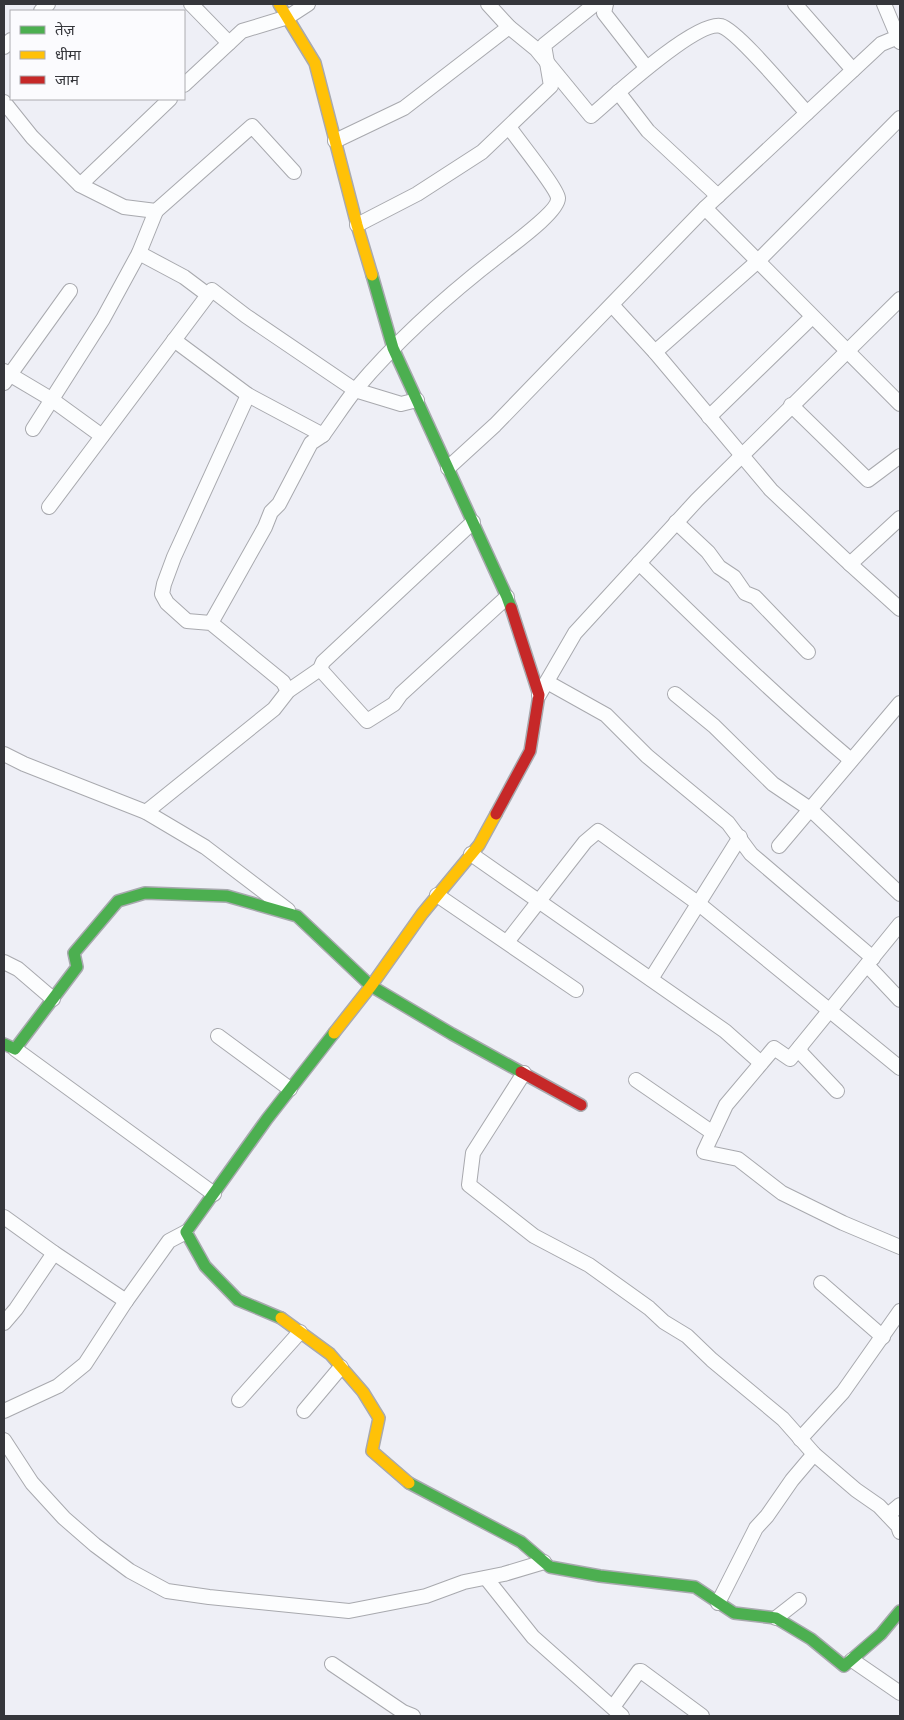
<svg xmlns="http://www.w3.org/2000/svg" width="904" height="1720" font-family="Roboto,'Noto Sans Devanagari',sans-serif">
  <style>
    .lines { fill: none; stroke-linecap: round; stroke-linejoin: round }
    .street-casing { stroke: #a8a9ae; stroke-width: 16 }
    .fast-casing { stroke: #a8a9ae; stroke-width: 14 }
    .slow-casing { stroke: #a8a9ae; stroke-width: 14 }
    .jam-casing { stroke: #a8a9ae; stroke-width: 14 }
    .street { stroke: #fcfdfe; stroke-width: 14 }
    .fast { stroke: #4caf50; stroke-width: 11 }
    .slow { stroke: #ffc107; stroke-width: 11 }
    .jam { stroke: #c62828; stroke-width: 11 }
  </style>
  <rect width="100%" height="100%" fill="#eeeff6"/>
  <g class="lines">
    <g class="street-casing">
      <g id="street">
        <path d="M191 4 229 43"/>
        <path d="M488 4 509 27 536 49 591 116C611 99 696 20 721 26 738 31 792 97 807 113"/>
        <path d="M606 4 604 13 646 67"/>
        <path d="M795 4 853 70"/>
        <path d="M884 4 900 42"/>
        <path d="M41 11 48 4"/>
        <path d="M898 37 881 44 705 208 900 404"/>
        <path d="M4 47 11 40"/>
        <path d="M184 85 242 31 288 17 308 4"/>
        <path d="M618 92 648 131 718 196"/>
        <path d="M4 102 32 137 80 185 124 207 156 211 252 126 294 172"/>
        <path d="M335 141 404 108 509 27"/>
        <path d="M80 185 170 99"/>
        <path d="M357 225 417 194 482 152 551 86 544 45 595 4"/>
        <path d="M212 290 246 316 355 390 401 404 417 400"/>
        <path d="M612 305 655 352 771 490 850 564 900 609"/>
        <path d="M174 340 248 395 323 435 311 443 279 504 271 512 265 527 211 623"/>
        <path d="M655 352 758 261 900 118"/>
        <path d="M4 371 51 399 102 436"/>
        <path d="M4 383 70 291"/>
        <path d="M248 395 174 557 164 584 162 594 167 603 187 621 211 623 283 682 288 691"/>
        <path d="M791 405 868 480 900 456"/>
        <path d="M709 417 812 317"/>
        <path d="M33 429 103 319 139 253 156 211"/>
        <path d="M323 435C334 420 344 404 356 389 399 338 450 293 502 253 513 244 559 211 558 198 557 188 517 139 509 127"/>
        <path d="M448 468 495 425 705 208"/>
        <path d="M49 507 208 295 184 277 139 253"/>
        <path d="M676 522 708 552 719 567 734 577 745 593 755 597 808 652"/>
        <path d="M639 563C708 630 777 698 851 760"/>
        <path d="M850 564 900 518"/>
        <path d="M320 669 367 721 394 704 401 694 507 597"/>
        <path d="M547 682 606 715 647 756 728 823 751 854 873 958"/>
        <path d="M675 694 714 726 773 784 810 809 900 894"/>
        <path d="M539 695 575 633 697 500 900 299"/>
        <path d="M4 754 24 764 146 812 205 847 288 910"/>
        <path d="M146 812 274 709 288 691 320 669 323 662 473 522"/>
        <path d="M779 846 900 703"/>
        <path d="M471 854 725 1031 761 1063"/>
        <path d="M437 895 576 990"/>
        <path d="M900 924 790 1059 774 1048 726 1105 704 1152 738 1159 782 1193 843 1223 900 1247"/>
        <path d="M507 942 585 842 598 831 699 904 900 1068"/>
        <path d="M4 962 18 969 53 999"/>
        <path d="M867 965 900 1000"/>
        <path d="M651 979 740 837"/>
        <path d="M218 1036 290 1089"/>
        <path d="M800 1047 801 1053 837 1091"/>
        <path d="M15 1049 214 1194"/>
        <path d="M524 1073 473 1153 469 1185 534 1236 589 1265 649 1308 664 1322 687 1336 712 1360 783 1419 814 1454 856 1490 879 1506 898 1526 900 1532"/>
        <path d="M636 1080 713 1133"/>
        <path d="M4 1217 54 1253 126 1301"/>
        <path d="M821 1283 883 1337"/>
        <path d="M4 1323 16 1309 54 1253"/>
        <path d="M239 1400 300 1332"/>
        <path d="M4 1411 58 1386 85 1364 126 1301 169 1241 186 1232"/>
        <path d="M304 1411 341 1367"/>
        <path d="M800 1439 843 1392 900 1311"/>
        <path d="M4 1440 32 1483 64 1518 95 1545 130 1571 167 1591 209 1597 349 1611 426 1596 464 1582 504 1574 544 1562"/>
        <path d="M888 1515 900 1505"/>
        <path d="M486 1578 533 1637 622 1716"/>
        <path d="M718 1603 756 1528 767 1516 792 1480 814 1454"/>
        <path d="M776 1618 799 1600"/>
        <path d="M852 1660 900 1693"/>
        <path d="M332 1664 403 1712 413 1716"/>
        <path d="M613 1707 639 1671H641L702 1716"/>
      </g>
    </g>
    <g class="fast-casing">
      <g id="fast">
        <path d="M372 275 393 348 507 597 511 608"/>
        <path d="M4 1044 15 1049 77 967 74 953 118 901 145 893 227 896 297 916 371 986 452 1034 521 1072"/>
        <path d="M281 1318 238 1300 205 1266 186 1232 267 1119 334 1033"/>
        <path d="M409 1483 521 1542 550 1567 600 1576 695 1587 734 1613 776 1618 811 1639 844 1666 881 1634 900 1611"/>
      </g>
    </g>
    <g class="slow-casing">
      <g id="slow">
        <path d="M279 4 315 63 357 225 372 275"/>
        <path d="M334 1033 371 986 422 914 479 845 496 814"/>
        <path d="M281 1318 330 1354 363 1392 379 1418 372 1451 409 1483"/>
      </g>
    </g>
    <g class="jam-casing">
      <g id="jam">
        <path d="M496 814 530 751 539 695 511 608"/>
        <path d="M521 1072 581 1105"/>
      </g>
    </g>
    <use href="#street" class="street"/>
    <use href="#fast" class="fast"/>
    <use href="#slow" class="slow"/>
    <use href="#jam" class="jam"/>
  </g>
  <rect width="904" height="1720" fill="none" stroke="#35363b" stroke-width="10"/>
  <rect x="10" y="10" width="175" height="90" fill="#fbfbfe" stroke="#acacb0"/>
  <rect x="20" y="26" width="25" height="8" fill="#4caf50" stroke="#acacb0"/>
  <text x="55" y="35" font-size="15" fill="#35363b">तेज़</text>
  <rect x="20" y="51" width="25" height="8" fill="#ffc107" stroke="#acacb0"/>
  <text x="55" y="60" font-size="15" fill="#35363b">धीमा</text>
  <rect x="20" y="76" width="25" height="8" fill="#c62828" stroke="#acacb0"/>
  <text x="55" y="85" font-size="15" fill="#35363b">जाम</text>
</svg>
